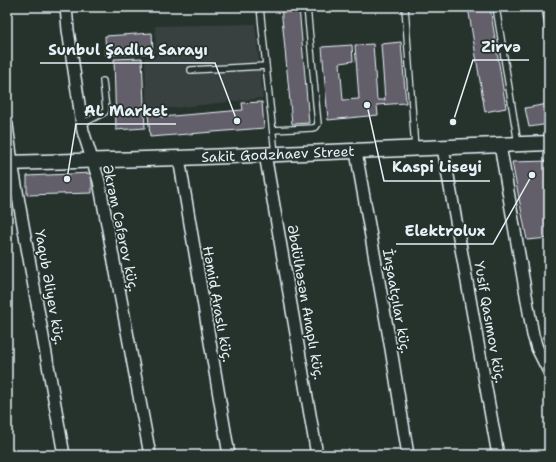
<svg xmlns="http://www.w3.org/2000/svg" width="556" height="462" font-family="'Shantell Sans',sans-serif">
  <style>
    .built { fill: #39403f }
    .building { fill: #645f6a; stroke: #e8f1f8 }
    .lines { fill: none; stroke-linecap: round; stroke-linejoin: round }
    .service-casing { stroke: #e8f1f8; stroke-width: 8 }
    .minor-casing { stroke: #e8f1f8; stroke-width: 14 }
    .tertiary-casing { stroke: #e8f1f8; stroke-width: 17 }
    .service { stroke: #26332d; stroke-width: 5.5 }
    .minor { stroke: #26332d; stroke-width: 11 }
    .tertiary { stroke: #26332d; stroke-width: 14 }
    .labels { text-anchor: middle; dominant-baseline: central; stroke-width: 3.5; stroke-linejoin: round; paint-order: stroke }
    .street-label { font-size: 14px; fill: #e8f1f8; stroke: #26332d }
    .leader { fill: none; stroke: #e8f1f8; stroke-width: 1.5 }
    .callout-dot { fill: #e8f1f8; stroke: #26332d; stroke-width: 1.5 }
    .callout-label { font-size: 15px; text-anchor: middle; font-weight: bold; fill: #e8f1f8; stroke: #26332d; stroke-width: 3.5; stroke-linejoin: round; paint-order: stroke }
  </style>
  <rect width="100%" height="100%" fill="#26332d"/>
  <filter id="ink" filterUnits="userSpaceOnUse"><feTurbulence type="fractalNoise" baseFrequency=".025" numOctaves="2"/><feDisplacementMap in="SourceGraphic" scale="8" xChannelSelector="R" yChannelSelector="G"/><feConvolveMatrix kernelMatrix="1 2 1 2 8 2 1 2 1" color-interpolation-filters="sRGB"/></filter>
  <g filter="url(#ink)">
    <path class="built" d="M255 24 263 98 147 111 145 58 156 57 155 26Z"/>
    <g class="building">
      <path d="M281 7H299L309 123 292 124Z"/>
      <path d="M468 7H490L506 108 485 112Z"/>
      <path d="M152 33 153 53 106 55 105 36Z"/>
      <path d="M401 42 406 103 377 105 378 115 328 120 322 47 352 45 353 61 340 63 343 100 359 99 355 45 373 44 377 100H385L381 44Z"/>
      <path d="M142 58 145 128 116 130 114 59Z"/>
      <path d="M262 102 264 128 150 137 148 113 161 112V117L243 110 242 103Z"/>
      <path d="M548 104 549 124 529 127 525 108Z"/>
      <path d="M549 161V238L527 240 512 162Z"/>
      <path d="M92 173V193L27 195V176Z"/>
    </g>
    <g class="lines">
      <g class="service-casing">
        <g id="service">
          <path d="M260 7 275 154"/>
          <path d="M405 7 415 149"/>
          <path d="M496 7 518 144"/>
          <path d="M545 7 549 30"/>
          <path d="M191 70 266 66"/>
          <path d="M82 124 105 112 106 109 103 81"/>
          <path d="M273 130 313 128 316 127 318 124 307 7"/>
        </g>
      </g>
      <g class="minor-casing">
        <g id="minor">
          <path d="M66 7 68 30 83 131 99 181 150 455"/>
          <path d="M7 125 12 163 64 455"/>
          <path d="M500 145 533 335 537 348 549 372"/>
          <path d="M443 148 498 455"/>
          <path d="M356 152 391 349 408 455"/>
          <path d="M265 154 317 455"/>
          <path d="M179 158 229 455"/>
        </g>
      </g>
      <g class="tertiary-casing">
        <g id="tertiary">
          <path id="s1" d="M7 163 179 158 549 143"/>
        </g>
      </g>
      <use href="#service" class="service"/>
      <use href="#minor" class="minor"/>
      <use href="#tertiary" class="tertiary"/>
    </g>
  </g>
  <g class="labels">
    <g class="street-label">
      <text stroke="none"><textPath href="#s1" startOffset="271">Sakit Godzhaev Street</textPath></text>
      <text transform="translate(121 228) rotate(78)">Əkrəm Cəfərov küç.</text>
      <text transform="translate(50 287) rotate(80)">Yaqub Əliyev küç.</text>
      <text transform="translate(397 301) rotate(80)">İnşaatçılar küç.</text>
      <text transform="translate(306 302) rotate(80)">Əbdülhəsən Anaplı küç.</text>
      <text transform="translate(218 304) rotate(80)">Həmid Araslı küç.</text>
      <text transform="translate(490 322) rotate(80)">Yusif Qasımov küç.</text>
    </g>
  </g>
  <path class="leader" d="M453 122L473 60H529M237 121L215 63H40M67 179L76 124H176M367 105L384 181H490M532 175L493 244H396"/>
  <g class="callout-dot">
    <circle cx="453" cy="122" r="4"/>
    <circle cx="237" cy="121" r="4"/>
    <circle cx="67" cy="179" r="4"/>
    <circle cx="367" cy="105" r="4"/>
    <circle cx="532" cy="175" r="4"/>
  </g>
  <g class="callout-label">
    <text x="501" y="52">Zirvə</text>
    <text x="128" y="55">Sunbul Şadlıq Sarayı</text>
    <text x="126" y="116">AL Market</text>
    <text x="437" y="172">Kaspi Liseyi</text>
    <text x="445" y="236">Elektrolux</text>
  </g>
  <rect width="556" height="462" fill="none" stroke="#26332d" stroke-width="24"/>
  <rect x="12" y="12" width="532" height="438" fill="none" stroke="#e8f1f8" stroke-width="1.5" filter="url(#ink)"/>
</svg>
